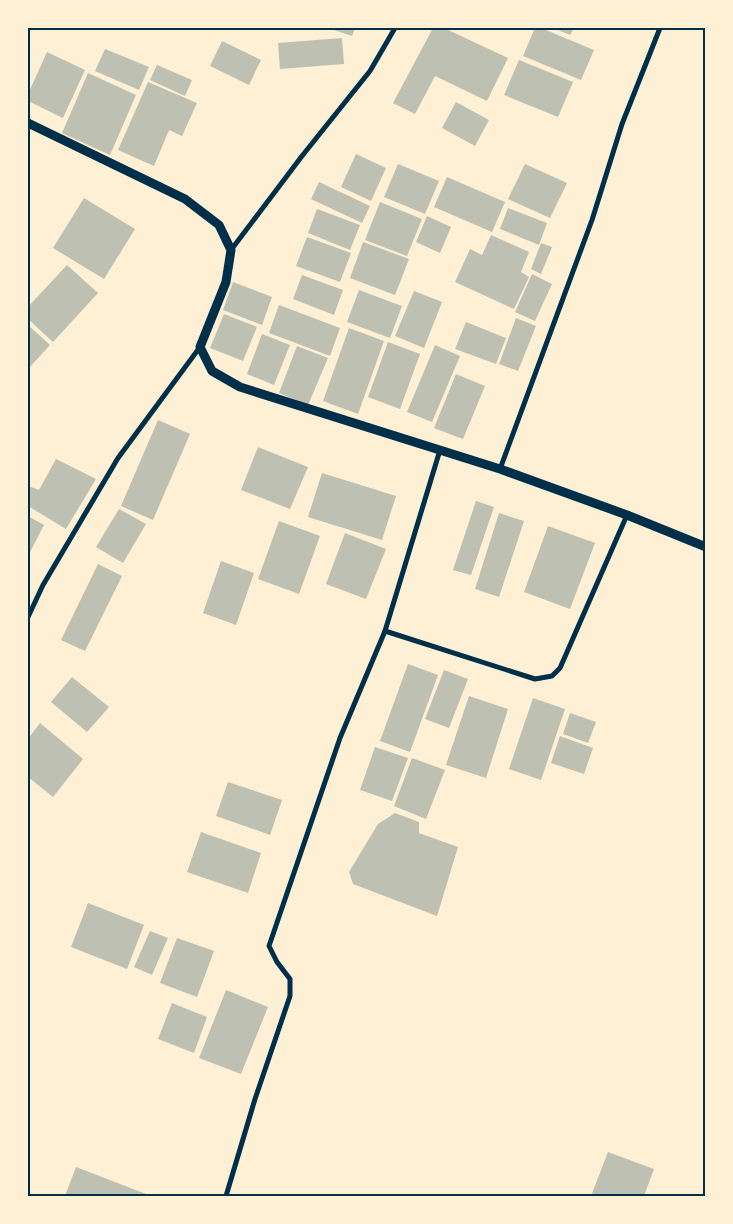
<svg xmlns="http://www.w3.org/2000/svg" width="733" height="1224" font-family="'Nunito Sans',sans-serif">
  <style>
    .building { fill: #bec0b2 }
    .lines { fill: none; stroke-linecap: round; stroke-linejoin: round }
    .minor { stroke: #003049; stroke-width: 5 }
    .tertiary { stroke: #003049; stroke-width: 9 }
    .neatline { fill: none; stroke: #003049; stroke-width: 2 }
  </style>
  <rect width="100%" height="100%" fill="#fdf0d5"/>
  <g class="building">
    <path d="M328 28H355L352 36Z"/>
    <path d="M433 28H444L508 58 487 101 435 76 415 114 393 103Z"/>
    <path d="M535 28H541L594 50 581 80 523 56Z"/>
    <path d="M553 28H574L570 35Z"/>
    <path d="M342 38 344 64 280 69 278 43Z"/>
    <path d="M222 41 261 60 249 85 210 66Z"/>
    <path d="M105 49 149 67 139 90 95 71Z"/>
    <path d="M47 52 85 70 63 118 28 101V94Z"/>
    <path d="M519 60 573 82 558 117 504 95Z"/>
    <path d="M157 65 192 80 185 96 150 80Z"/>
    <path d="M88 73 136 95 110 155 62 133Z"/>
    <path d="M148 82 197 103 182 136 169 130 154 166 118 150Z"/>
    <path d="M456 102 489 120 475 146 442 128Z"/>
    <path d="M356 154 386 168 371 201 341 187Z"/>
    <path d="M398 164 439 181 425 214 384 197Z"/>
    <path d="M525 164 567 183 550 218 508 199Z"/>
    <path d="M447 177 505 202 492 232 434 207Z"/>
    <path d="M319 182 370 206 362 223 311 199Z"/>
    <path d="M84 198 135 229 104 279 53 248Z"/>
    <path d="M380 202 422 219 407 256 365 240Z"/>
    <path d="M508 208 547 223 539 245 500 229Z"/>
    <path d="M317 209 360 225 350 250 308 233Z"/>
    <path d="M427 216 451 227 440 253 416 242Z"/>
    <path d="M491 235 529 252 521 272 529 277 514 309 455 282 470 249 482 255Z"/>
    <path d="M307 237 351 253 340 282 296 266Z"/>
    <path d="M363 242 409 259 395 295 350 278Z"/>
    <path d="M541 243 552 247 541 274 531 269Z"/>
    <path d="M67 265 98 293 53 342 28 319V307Z"/>
    <path d="M532 274 552 284 535 321 515 312Z"/>
    <path d="M302 275 343 290 334 315 293 299Z"/>
    <path d="M233 282 272 297 262 325 223 310Z"/>
    <path d="M359 290 402 306 390 338 347 322Z"/>
    <path d="M414 291 442 302 424 348 395 336Z"/>
    <path d="M279 305 340 328 330 356 269 333Z"/>
    <path d="M224 314 257 327 243 361 210 348Z"/>
    <path d="M516 318 536 326 518 371 499 364Z"/>
    <path d="M466 322 506 338 496 364 455 349Z"/>
    <path d="M28 325 50 345 28 369Z"/>
    <path d="M349 328 384 341 358 414 323 401Z"/>
    <path d="M262 334 290 345 274 385 247 374Z"/>
    <path d="M388 342 420 354 400 409 368 397Z"/>
    <path d="M435 345 460 356 432 422 407 412Z"/>
    <path d="M297 346 328 358 308 405 279 393Z"/>
    <path d="M456 374 485 386 463 439 434 428Z"/>
    <path d="M158 420 190 434 153 520 121 506Z"/>
    <path d="M258 447 308 467 290 509 241 490Z"/>
    <path d="M56 459 96 479 66 529 28 506V486L39 490Z"/>
    <path d="M322 473 396 496 382 540 308 517Z"/>
    <path d="M476 501 494 507 471 575 453 570Z"/>
    <path d="M119 509 146 524 123 563 96 547Z"/>
    <path d="M499 513 524 521 499 597 475 589Z"/>
    <path d="M28 516 44 525 28 556Z"/>
    <path d="M279 521 320 536 299 594 258 579Z"/>
    <path d="M548 526 595 543 570 609 524 592Z"/>
    <path d="M345 533 386 549 366 599 326 584Z"/>
    <path d="M221 561 254 573 236 625 203 613Z"/>
    <path d="M98 564 122 576 85 651 61 640Z"/>
    <path d="M408 664 438 675 410 752 380 741Z"/>
    <path d="M444 670 468 679 449 728 425 719Z"/>
    <path d="M72 677 109 707 87 732 51 702Z"/>
    <path d="M469 696 508 709 486 778 446 765Z"/>
    <path d="M533 698 565 709 541 780 509 769Z"/>
    <path d="M570 713 596 722 588 743 563 734Z"/>
    <path d="M40 723 83 759 53 797 28 777V739Z"/>
    <path d="M560 736 593 748 584 774 551 763Z"/>
    <path d="M375 747 408 758 392 801 360 790Z"/>
    <path d="M412 758 445 770 426 819 394 806Z"/>
    <path d="M228 782 282 800 270 835 216 816Z"/>
    <path d="M395 813 419 822V833L458 847 437 916 353 884 349 872 378 824Z"/>
    <path d="M201 832 261 853 248 893 187 872Z"/>
    <path d="M88 903 144 925 127 969 71 947Z"/>
    <path d="M150 931 168 938 152 975 134 967Z"/>
    <path d="M177 938 214 951 197 997 160 983Z"/>
    <path d="M226 990 268 1007 241 1074 199 1058Z"/>
    <path d="M172 1003 207 1017 194 1053 158 1039Z"/>
    <path d="M608 1152 654 1169 644 1196H591Z"/>
    <path d="M76 1167 146 1194 145 1196H65Z"/>
  </g>
  <g class="lines">
    <g class="minor">
      <path d="M231 250 302 156 370 71 395 28"/>
      <path d="M500 469 592 220 622 124 660 28"/>
      <path d="M28 617 43 585 118 458 200 347"/>
      <path d="M385 631 535 679 552 676 560 668 627 515"/>
      <path d="M226 1196 255 1099 290 996V979L277 962 269 946 340 738 385 631 440 450"/>
    </g>
    <path class="tertiary" d="M28 123 185 199 219 225 231 250 226 282 200 347 212 371 240 387 500 469 627 515 706 547"/>
  </g>
  <rect width="733" height="1224" fill="none" stroke="#fdf0d5" stroke-width="58"/>
  <rect x="29" y="29" width="675" height="1166" class="neatline"/>
</svg>
